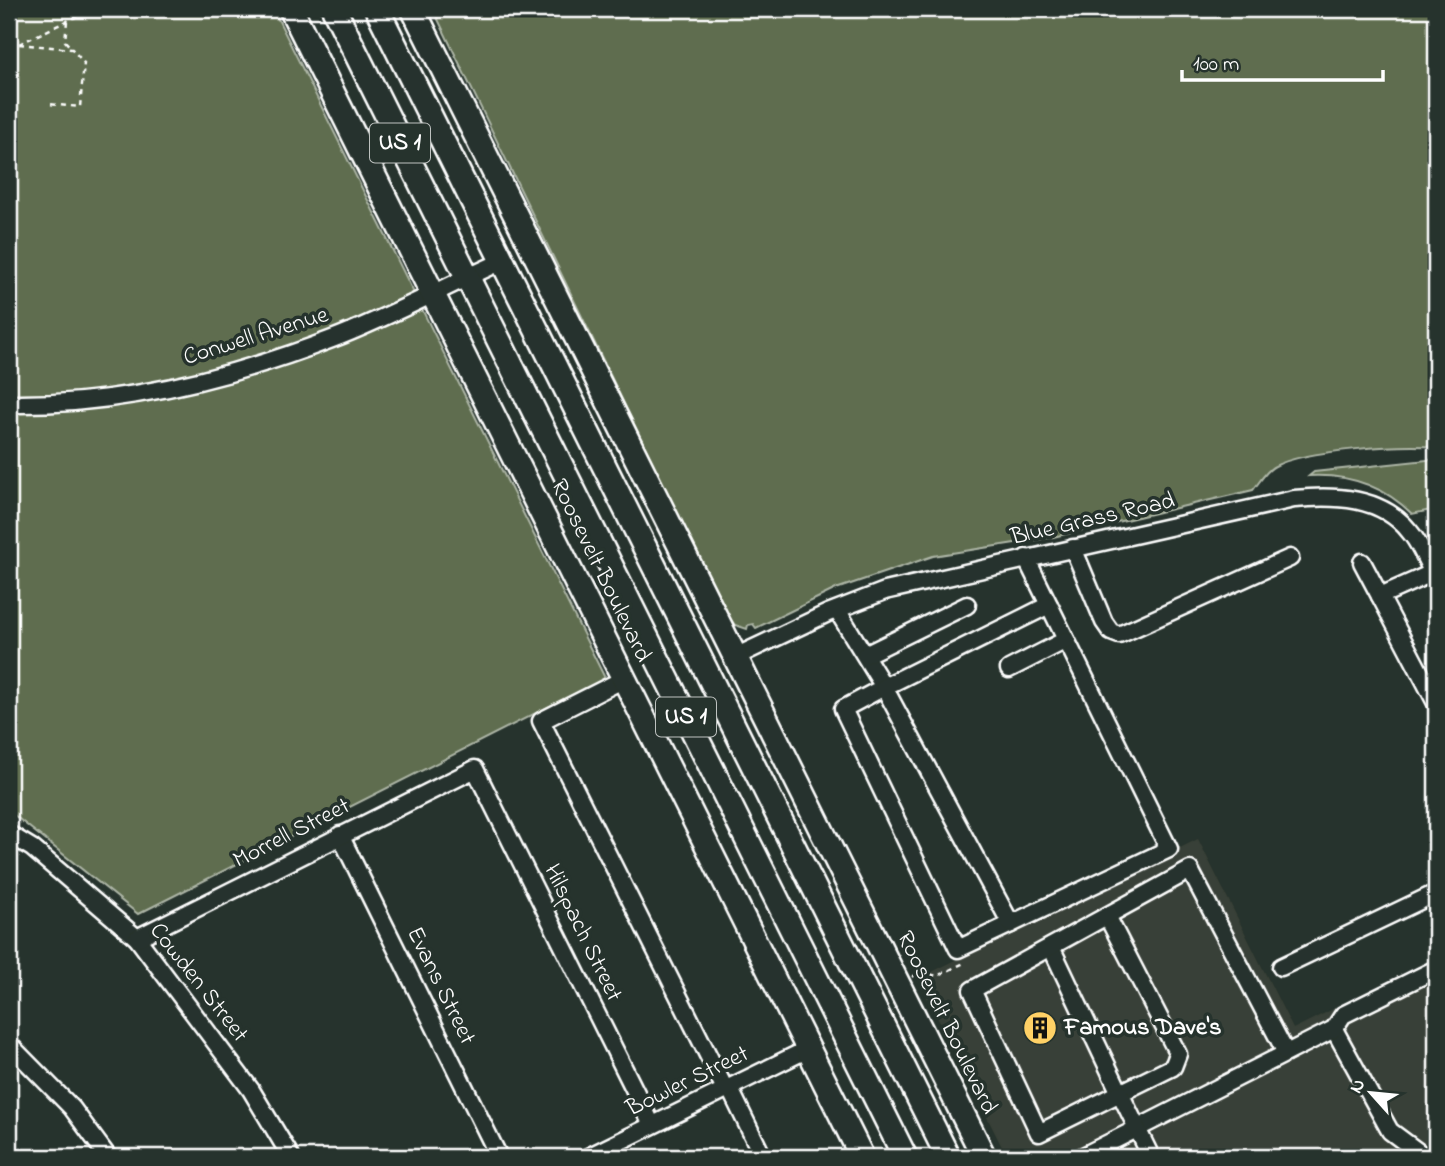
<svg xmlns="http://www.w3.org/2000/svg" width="1445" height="1166" font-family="'Indie Flower',sans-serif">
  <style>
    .built { fill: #394137 }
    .green { fill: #5e6d4f; stroke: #aeb6a7; stroke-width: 2 }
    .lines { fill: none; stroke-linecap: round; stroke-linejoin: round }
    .minor-casing { stroke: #fff; stroke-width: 21 }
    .highway-casing { stroke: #fff; stroke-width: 28 }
    .path { stroke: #fff; stroke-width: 2.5; stroke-dasharray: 5 5; stroke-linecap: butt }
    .minor { stroke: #26332d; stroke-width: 16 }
    .highway { stroke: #26332d; stroke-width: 23 }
    .labels { text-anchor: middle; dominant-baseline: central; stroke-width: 7; stroke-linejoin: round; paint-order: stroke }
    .shield { fill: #26332d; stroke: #bec2c0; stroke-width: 2 }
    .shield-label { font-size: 23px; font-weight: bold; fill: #fff }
    .street-label { font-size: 24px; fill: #fff; stroke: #26332d }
    .poi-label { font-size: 24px; font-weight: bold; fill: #fff; stroke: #26332d; text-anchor: start }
  </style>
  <rect width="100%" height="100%" fill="#26332d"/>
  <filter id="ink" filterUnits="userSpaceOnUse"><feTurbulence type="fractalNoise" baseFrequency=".0143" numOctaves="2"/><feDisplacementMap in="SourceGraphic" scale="14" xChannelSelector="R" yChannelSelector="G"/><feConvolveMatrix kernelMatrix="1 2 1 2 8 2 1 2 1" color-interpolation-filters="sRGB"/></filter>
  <g filter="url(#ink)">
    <path class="built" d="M1198 839 1293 1029 1436 958V1157H1007L918 979Z"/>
    <g class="green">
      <path d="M9 9H273L605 678 138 914 9 811Z"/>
      <path d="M433 9H1436V447C1401 444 1305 450 1275 466 1266 470 1259 483 1253 490L1053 537 933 556 836 589 756 628 753 624 748 625 747 629 735 625 725 612Z"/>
      <path d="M1436 459V509L1412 514C1384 486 1349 474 1309 476L1314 472Z"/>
    </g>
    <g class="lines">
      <g class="minor-casing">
        <g id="minor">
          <path d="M9 404C118 406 230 378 332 339 390 317 446 286 503 261"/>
          <path d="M1073 548 1104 622 1111 632 1119 635 1290 558"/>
          <path d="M1362 562 1380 596"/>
          <path d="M1432 573 1380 596 1436 703"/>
          <path d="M837 610 884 687 843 709 958 949 1169 849 1026 558"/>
          <path d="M865 655 967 605"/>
          <path d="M735 657 828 613 885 591 1294 499C1334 495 1382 496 1410 532 1421 545 1429 565 1436 581"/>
          <path d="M1009 669 1066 640"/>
          <path d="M624 679 541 721 725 1089"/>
          <path d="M9 834 32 848 137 938 251 1090 291 1157"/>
          <path d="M340 835 499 1157"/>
          <path d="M1011 924 884 687 1049 605"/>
          <path d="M137 938 475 769 652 1125"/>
          <path d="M1051 947 1120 1093 1173 1067 1178 1054 1107 916"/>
          <path d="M1281 967 1436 893"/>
          <path d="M1334 1029 1390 1131 1425 1157"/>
          <path d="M9 1044 72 1108 108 1157"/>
          <path d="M729 1087 763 1157"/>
          <path d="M588 1157 808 1049"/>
          <path d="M1081 1157 1334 1029 1343 1015 1436 969"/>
          <path d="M1151 1157 1120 1093 1039 1133 972 990 1190 870 1286 1053"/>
        </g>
      </g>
      <g class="highway-casing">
        <g id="highway">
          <path d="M291 9 862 1157"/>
          <path d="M334 9 905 1157"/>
          <path d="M377 9 948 1157"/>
          <path d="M413 9 984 1157"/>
        </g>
      </g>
      <g class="path">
        <path d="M67 21 65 41 72 49"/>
        <path d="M9 43 19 44 92 9"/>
        <path d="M19 44 72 49 84 63 80 107 49 104"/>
        <path d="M912 977 921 972 937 976 964 963"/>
      </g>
      <use href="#minor" class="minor"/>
      <use href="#highway" class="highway"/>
    </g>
  </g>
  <defs>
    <g id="building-disc" transform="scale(1.75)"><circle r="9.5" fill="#ffd166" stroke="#26332d"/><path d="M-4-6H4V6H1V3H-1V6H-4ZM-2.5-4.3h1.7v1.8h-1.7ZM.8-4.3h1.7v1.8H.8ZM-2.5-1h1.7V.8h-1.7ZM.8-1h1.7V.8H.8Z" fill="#111"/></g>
  </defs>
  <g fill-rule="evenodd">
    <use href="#building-disc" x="1040" y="1028"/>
  </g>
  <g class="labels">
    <g class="shield">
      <rect x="370" y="123.5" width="60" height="39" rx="5"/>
      <rect x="656" y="697.5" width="60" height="39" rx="5"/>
    </g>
    <g class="shield-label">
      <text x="400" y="143">US 1</text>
      <text x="686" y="717">US 1</text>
    </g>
    <g class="street-label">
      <text transform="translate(256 337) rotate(-17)">Conwell Avenue</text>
      <text transform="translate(1093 520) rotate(-13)">Blue Grass Road</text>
      <text transform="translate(600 571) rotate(64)">Roosevelt Boulevard</text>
      <text transform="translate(292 834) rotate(-27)">Morrell Street</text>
      <text transform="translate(582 933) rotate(64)">Hilspach Street</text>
      <text transform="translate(198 983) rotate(52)">Cowden Street</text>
      <text transform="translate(440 986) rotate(64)">Evans Street</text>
      <text transform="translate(946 1023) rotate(64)">Roosevelt Boulevard</text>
      <text transform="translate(688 1082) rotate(-26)">Bowler Street</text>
    </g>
    <g class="poi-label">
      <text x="1064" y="1028">Famous Dave's</text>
    </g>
  </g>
  <rect width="1445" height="1166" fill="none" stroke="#26332d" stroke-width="35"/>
  <rect x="18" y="18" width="1410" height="1131" fill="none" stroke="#fff" stroke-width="2.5" filter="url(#ink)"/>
  <g transform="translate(1371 1093) rotate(297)" stroke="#26332d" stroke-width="5" paint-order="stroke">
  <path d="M0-5L12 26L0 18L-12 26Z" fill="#ffffff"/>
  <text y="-10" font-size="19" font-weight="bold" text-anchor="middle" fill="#ffffff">N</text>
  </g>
  <path d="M1182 70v10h201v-10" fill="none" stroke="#ffffff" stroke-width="3.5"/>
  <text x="1193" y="70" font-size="21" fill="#ffffff" stroke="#26332d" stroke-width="5" paint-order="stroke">100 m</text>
</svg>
